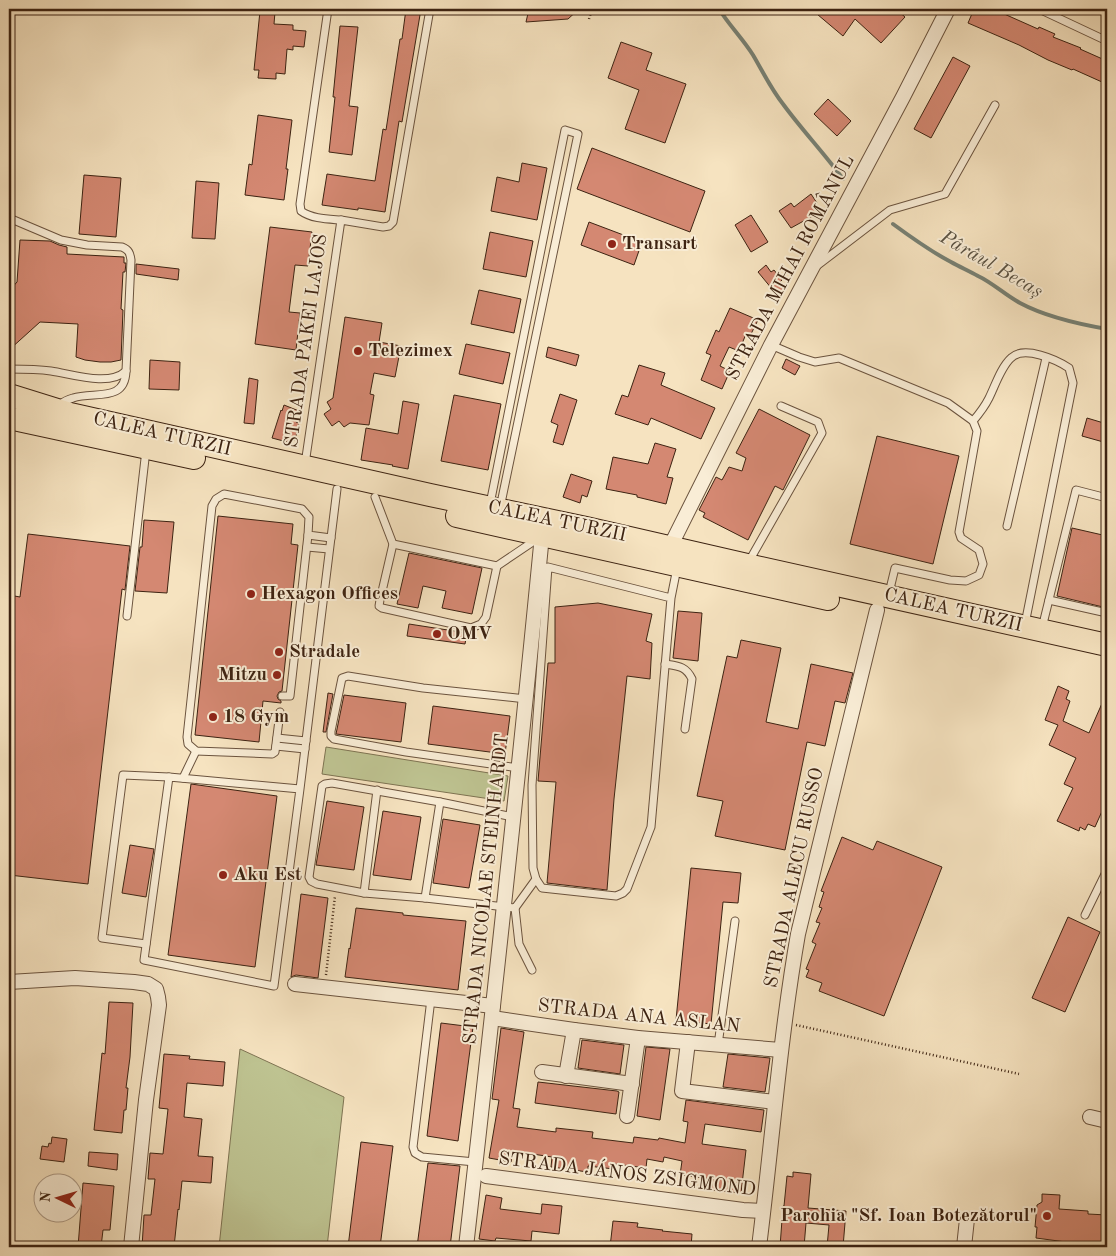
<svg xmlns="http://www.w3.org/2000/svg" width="1116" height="1256" font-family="'Old Standard TT',serif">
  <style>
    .green { fill: #bec391; stroke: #7e7352 }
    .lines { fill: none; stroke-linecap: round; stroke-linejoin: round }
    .stream { stroke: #778073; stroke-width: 4 }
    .building { fill: #d48872; stroke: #3d2312 }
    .service-casing { stroke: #6b533e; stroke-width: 9 }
    .minor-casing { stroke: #6b533e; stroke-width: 16 }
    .primary-casing { stroke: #3d2312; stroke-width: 24 }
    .path { stroke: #3d2312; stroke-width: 2.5; stroke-dasharray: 1 2.5; stroke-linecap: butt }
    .service { stroke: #f9edd6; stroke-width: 7 }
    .minor { stroke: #f9edd6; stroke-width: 14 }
    .primary { stroke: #f6e3c0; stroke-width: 22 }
    .poi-dot { fill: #8f2418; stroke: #f9edd6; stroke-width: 2 }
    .labels { text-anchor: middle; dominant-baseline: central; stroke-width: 4; stroke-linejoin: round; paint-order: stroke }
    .poi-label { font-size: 19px; font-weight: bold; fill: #3d2312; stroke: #f9edd6; text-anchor: start }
    .street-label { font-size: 19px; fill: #3d2312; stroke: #f9edd6 }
    .water-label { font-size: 20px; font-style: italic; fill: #5a5242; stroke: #f9edd6 }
  </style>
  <rect width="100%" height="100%" fill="#f6e3c0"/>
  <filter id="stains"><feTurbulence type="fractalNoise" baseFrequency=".004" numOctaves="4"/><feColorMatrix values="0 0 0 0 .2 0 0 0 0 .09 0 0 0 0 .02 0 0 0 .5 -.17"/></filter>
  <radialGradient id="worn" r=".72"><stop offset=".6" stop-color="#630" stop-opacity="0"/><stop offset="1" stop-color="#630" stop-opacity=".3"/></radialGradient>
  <g class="green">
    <path d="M326 747 508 776 504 801 322 774Z"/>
    <path d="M240 1049 344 1097 327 1247H219Z"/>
  </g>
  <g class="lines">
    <g class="stream">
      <path d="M719 9C729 25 743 39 753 55 763 72 771 89 783 104 802 130 824 153 843 179"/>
      <path d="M893 224C912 238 930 251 951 262 960 267 969 271 978 276 993 283 1005 295 1020 303 1046 317 1078 324 1107 329"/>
    </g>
  </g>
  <g class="building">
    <path d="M406 9H421L402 122 399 121 385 212 358 208V210L322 205 327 174 375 181 383 129 386 130 400 39H402Z"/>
    <path d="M529 9H579L568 19 526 22Z"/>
    <path d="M811 9H896L905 17 881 43 855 19 843 36Z"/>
    <path d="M974 9H993L1038 29 1039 27 1055 34 1053 37 1081 48 1080 49 1107 61V71L1102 82 1073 69 1072 70 1048 60 1019 45 968 23Z"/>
    <path d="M260 11 275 12 274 24 293 25V30L306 31 304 47 293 46V50L287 49 285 74 276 73V79L258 78 259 70H254Z"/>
    <path d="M340 26 358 27 349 106 358 107 352 155 329 152 335 97H333Z"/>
    <path d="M621 42 652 53 646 70 686 84 665 143 625 129 639 90 608 78Z"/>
    <path d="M953 57 970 66 931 138 914 129Z"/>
    <path d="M828 99 851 121 837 136 814 114Z"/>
    <path d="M258 115 292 120 286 169H288L284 200 245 195 249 164 252 165Z"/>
    <path d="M592 148 705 191 690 232 577 189Z"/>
    <path d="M522 163 547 168 537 220 491 211 497 177 519 182Z"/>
    <path d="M84 175 121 178 116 237 79 234Z"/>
    <path d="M196 181 219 183 215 239 192 238Z"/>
    <path d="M811 194 817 203 813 206 818 213 791 228 779 211 791 203 794 207Z"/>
    <path d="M751 215 768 242 751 252 735 225Z"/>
    <path d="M589 222 642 242 634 265 581 245Z"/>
    <path d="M270 227 312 232 308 266 295 265 289 312 300 313 296 350 255 344Z"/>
    <path d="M490 232 533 241 526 277 483 269Z"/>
    <path d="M20 240 50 241 59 245 67 247V254L124 257V263H126L125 272H123L121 309 123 310 121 360 111 362H100L85 360 76 357 78 324 40 322 9 350V291L17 282Z"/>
    <path d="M136 264 179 269 178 280 136 274Z"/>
    <path d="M766 265 771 272 774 270 782 280 780 282 785 288 777 295 758 272Z"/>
    <path d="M479 290 521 299 514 333 471 324Z"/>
    <path d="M730 308 758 320 750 336 746 334 739 351 729 347 720 366 730 371 722 389 701 380 711 355 706 353 716 330 719 332Z"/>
    <path d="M345 317 382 323 379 342 401 346 395 377 374 373 370 394 374 395 369 425 350 423 344 427 339 421 332 426 324 414 331 409 327 402 333 398Z"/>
    <path d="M466 344 510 353 503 384 459 374Z"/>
    <path d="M548 347 579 355 576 366 546 357Z"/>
    <path d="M786 359 800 366 795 375 782 368Z"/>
    <path d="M150 360 180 362 179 390 149 389Z"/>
    <path d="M639 365 665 373 661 385 715 408 701 439 651 418 648 425 615 414 622 395 628 397Z"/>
    <path d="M249 378 258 380 254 424 244 423Z"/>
    <path d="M560 394 577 400 563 445 553 442 558 425 551 422Z"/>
    <path d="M454 395 501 404 488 470 441 461Z"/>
    <path d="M403 401 419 404 408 469 392 466 393 465 361 460 366 428 398 434Z"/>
    <path d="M284 405 299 411 296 422 299 423 298 428 295 440H292L291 443 272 438 281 410 282 411Z"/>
    <path d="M759 409 810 435 783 490 775 486 748 540 703 517 705 513 699 510 716 477 722 480 729 467 742 471 746 458 736 453Z"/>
    <path d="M1087 418 1107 424V443L1082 436Z"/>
    <path d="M877 436 959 456 933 564 850 544Z"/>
    <path d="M655 443 676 449 667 477 673 478 666 504 637 497V495L606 489 613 457 648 464Z"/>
    <path d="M571 474 592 481 587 497 582 495 580 503 563 497Z"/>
    <path d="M218 516 293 524 291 544 298 545 282 691 279 692 277 696 278 699 281 701V703L263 701 259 742 195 735Z"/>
    <path d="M144 520 174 522 167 593 135 591 140 547H142Z"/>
    <path d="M1072 528 1107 536V590L1103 607 1057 596Z"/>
    <path d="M28 534 130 546 125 590 122 589 88 884 9 875V595L20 597Z"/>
    <path d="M409 553 482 568 472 614 442 608 446 591 423 586 418 608 397 604Z"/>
    <path d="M598 603 652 614 646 641 652 643 650 679 627 676 614 799 607 890 547 883 556 782 538 781 548 663H555V607Z"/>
    <path d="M678 611 702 613 698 661 673 658Z"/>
    <path d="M409 624 467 633 465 644 407 636Z"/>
    <path d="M741 640 781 648 766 722 798 729 811 664 853 673 845 703 835 701 825 746 807 742 785 850 715 836 723 801 697 796 727 656 737 658Z"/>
    <path d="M1058 686 1069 691 1066 699 1070 701 1063 721 1089 733 1107 692V800L1095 827 1088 824 1085 830 1080 827 1079 831 1057 821 1073 788 1064 784 1076 758 1049 745 1058 725 1045 720Z"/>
    <path d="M328 693 333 694 326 732H323Z"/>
    <path d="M344 695 406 703 401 742 336 734Z"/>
    <path d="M433 706 510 716 505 754 428 744Z"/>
    <path d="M191 784 277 796 255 967 168 955Z"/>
    <path d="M327 801 364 807 354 870 316 865Z"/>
    <path d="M383 811 421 817 411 880 373 875Z"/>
    <path d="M443 819 480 825 469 888 433 883Z"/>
    <path d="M842 837 873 850 877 841 942 867 884 1016 819 991 822 983 806 977 809 970 806 969 816 944 812 942 820 923 816 922 822 908 819 907 824 892 821 891Z"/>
    <path d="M130 845 154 849 146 897 122 893Z"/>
    <path d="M691 868 741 873 738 903 723 902 711 1024 676 1020Z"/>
    <path d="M301 894 328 898 318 978 296 975 291 977Z"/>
    <path d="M356 908 403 913V915L466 921 458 990 345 977 349 948 350 949Z"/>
    <path d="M1068 917 1100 932 1065 1012 1032 998Z"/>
    <path d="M109 1002 133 1003 130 1057 126 1088H128L126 1110H124L122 1133 94 1130 102 1053 105 1054Z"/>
    <path d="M441 1023 473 1027 458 1141 427 1136Z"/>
    <path d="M501 1028 524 1032 513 1108 520 1109 517 1127 556 1132V1128L593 1132 592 1138 633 1143 634 1137 658 1140 659 1138 685 1143 688 1122 683 1121 686 1100 764 1110 761 1132 705 1124 702 1144 746 1150 741 1193 711 1190 713 1179 680 1175 682 1161 664 1157 663 1162 647 1159 646 1168 615 1164 614 1169 588 1166V1172L551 1167 552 1157 513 1151 511 1162 489 1158 499 1100 492 1099Z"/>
    <path d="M582 1040 624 1045 620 1074 578 1068Z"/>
    <path d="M646 1047 670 1049 660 1120 637 1116Z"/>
    <path d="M164 1054 190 1056 189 1059 225 1062 223 1086 187 1083 184 1117 202 1119 198 1156 213 1157 211 1183 182 1181 179 1210 178 1209 174 1247H142L144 1215H151L155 1179H148L150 1153 163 1154 168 1109 159 1108Z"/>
    <path d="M728 1054 770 1058 765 1092 723 1087Z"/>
    <path d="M538 1082 617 1091 619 1092 616 1114 535 1103Z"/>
    <path d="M52 1137 67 1139 64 1162 40 1159 42 1146 48 1147 49 1143 51 1144Z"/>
    <path d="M361 1142 393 1146 380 1247H348Z"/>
    <path d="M89 1152 118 1154 117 1170 88 1166Z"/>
    <path d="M428 1163 460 1166 450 1247H417Z"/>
    <path d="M793 1172 811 1174 808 1208 846 1211 843 1247H827L829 1225 806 1223 804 1247H780L783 1206H784L787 1176 793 1177Z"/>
    <path d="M83 1183 114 1186 110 1230H103L101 1247H78Z"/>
    <path d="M1042 1194 1060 1195 1059 1209 1088 1211V1214L1107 1215V1244L1066 1242 1036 1238 1037 1227H1035L1037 1205 1042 1202Z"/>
    <path d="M486 1195 502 1198 500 1209 541 1214 542 1204 562 1206 559 1234 532 1231 531 1241 496 1238 495 1241 479 1239Z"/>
    <path d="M613 1221 638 1223 637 1227 663 1230 662 1231 692 1234 691 1247H610Z"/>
  </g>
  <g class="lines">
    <g class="service-casing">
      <g id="service">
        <path d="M328 9 300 204 301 211C312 219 328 219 341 220"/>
        <path d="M1039 9 1107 41"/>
        <path d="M9 218 61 240 87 245 122 247C129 250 130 253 131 260L126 371C125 403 94 391 73 398 69 399 63 402 59 405"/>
        <path d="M818 265 890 210 945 194 995 105"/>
        <path d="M771 345 799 357 815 362 839 358 948 403 973 421 977 431 959 532 961 538 979 550 983 564 979 575 966 581 950 580 895 568 889 593"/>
        <path d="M9 369C23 369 37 369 51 371 72 374 109 387 126 371"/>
        <path d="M973 421C979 414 985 406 989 398 995 386 1001 367 1011 358 1024 345 1057 360 1069 368L1073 383 1025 624"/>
        <path d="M305 464 341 220 383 227 389 226 393 222 430 9"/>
        <path d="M375 497 393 544 497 566 537 539"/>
        <path d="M490 504 565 130 578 134 500 508"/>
        <path d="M1007 526 1046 358"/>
        <path d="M393 544 380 600 379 606 382 608 471 628 481 624 486 617 497 566"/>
        <path d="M307 547 329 549"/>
        <path d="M748 563 822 433 818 422 781 406"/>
        <path d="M671 598 651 827 627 889 623 893 616 896 542 888 536 879 533 868 532 785 548 567 671 598 677 568"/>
        <path d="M1049 600 1107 613"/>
        <path d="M127 616 146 450"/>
        <path d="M1042 628 1076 490 1107 498"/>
        <path d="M665 664C678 666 686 666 692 679L685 729"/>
        <path d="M282 696H290L308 535"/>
        <path d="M280 712 275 752 272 754 196 751 188 744 187 737 212 506 216 499 224 494 302 509 309 517 308 535 331 538"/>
        <path d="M277 738 306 741"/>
        <path d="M276 746 305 749"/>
        <path d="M519 768 406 752 334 739 331 736V731L342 678 348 676 423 688 526 699"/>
        <path d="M183 778 196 751"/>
        <path d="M300 789 169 777 144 960 274 986 300 789 337 489"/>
        <path d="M513 817 440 802 332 783 325 784 322 786 309 877 311 881 317 884 364 893 425 898 515 908 536 879"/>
        <path d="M364 893 377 790"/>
        <path d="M425 898 440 802"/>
        <path d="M515 908 519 944 532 970"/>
        <path d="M1085 915 1107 870"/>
        <path d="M146 944 102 938 123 775 169 777"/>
        <path d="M431 999 413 1147 415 1153 422 1157 475 1162"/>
        <path d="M718 1045 735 921"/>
      </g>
    </g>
    <g class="minor-casing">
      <g id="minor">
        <path d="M670 547 771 345 903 97 948 9"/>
        <path d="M9 982 75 978 134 982 148 984 156 989 158 997 159 1005 146 1100 131 1247"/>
        <path d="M295 984 493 1006"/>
        <path d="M492 1018 574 1030 638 1038 781 1050"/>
        <path d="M688 1042 682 1091 775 1102"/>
        <path d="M542 1072 632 1084"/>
        <path d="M566 1076 574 1030"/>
        <path d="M627 1116 638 1038"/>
        <path d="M1090 1117 1107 1121"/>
        <path d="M486 1176 743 1210 763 1211"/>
        <path d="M466 1247C493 1010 519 773 542 535"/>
        <path d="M759 1247C772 1143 780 1037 798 934L877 610"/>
        <path d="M964 1247 967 1219"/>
      </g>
    </g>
    <g class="primary-casing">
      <g id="primary">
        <path d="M9 395 70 414 430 495 586 528 747 565 1107 645"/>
        <path d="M9 418 194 458"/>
        <path d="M457 516 828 599"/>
      </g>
    </g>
    <g class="path">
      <path d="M589 19 592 9"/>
      <path d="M326 975 335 896"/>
      <path d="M796 1025 1019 1074"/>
    </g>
    <use href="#service" class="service"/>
    <use href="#minor" class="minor"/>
    <use href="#primary" class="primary"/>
  </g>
  <g class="poi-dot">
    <circle cx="612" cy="244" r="5"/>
    <circle cx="358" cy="351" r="5"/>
    <circle cx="251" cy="594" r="5"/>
    <circle cx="437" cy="634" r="5"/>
    <circle cx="279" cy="652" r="5"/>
    <circle cx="277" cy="675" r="5"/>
    <circle cx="213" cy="717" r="5"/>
    <circle cx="223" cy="875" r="5"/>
    <circle cx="1047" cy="1216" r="5"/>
  </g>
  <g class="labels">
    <g class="poi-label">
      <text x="622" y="244">Transart</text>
      <text x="368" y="351">Telezimex</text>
      <text x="261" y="594">Hexagon Offices</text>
      <text x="447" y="634">OMV</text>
      <text x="289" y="652">Stradale</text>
      <text x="267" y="675" text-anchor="end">Mitzu</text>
      <text x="223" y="717">18 Gym</text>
      <text x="233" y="875">Aku Est</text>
      <text x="1037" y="1216" text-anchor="end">Parohia "Sf. Ioan Botezătorul"</text>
    </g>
    <g class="street-label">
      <text transform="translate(791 268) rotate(-62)">STRADA MIHAI ROMÂNUL</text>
      <text transform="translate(307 341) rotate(-82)">STRADA PAKEI LAJOS</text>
      <text transform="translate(162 435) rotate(13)">CALEA TURZII</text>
      <text transform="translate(557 522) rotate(12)">CALEA TURZII</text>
      <text transform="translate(953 611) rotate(13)">CALEA TURZII</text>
      <text transform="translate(795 878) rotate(-78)">STRADA ALECU RUSSO</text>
      <text transform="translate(487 889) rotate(-84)">STRADA NICOLAE STEINHARDT</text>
      <text transform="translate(639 1017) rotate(6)">STRADA ANA ASLAN</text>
      <text transform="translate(627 1175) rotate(7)">STRADA JÁNOS ZSIGMOND</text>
    </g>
    <g class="water-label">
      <text transform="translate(991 265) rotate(30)">Pârâul Becaș</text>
    </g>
  </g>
  <rect width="1116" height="1256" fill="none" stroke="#f6e3c0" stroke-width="30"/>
  <rect x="10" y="10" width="1096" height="1236" fill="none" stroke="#3d2312" stroke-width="2.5"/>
  <rect x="15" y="15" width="1086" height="1226" fill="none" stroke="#3d2312"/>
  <g transform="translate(58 1198) rotate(275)"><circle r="24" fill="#f9edd6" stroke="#ae9c88"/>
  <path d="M0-4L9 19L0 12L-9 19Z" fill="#8f2418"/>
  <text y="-8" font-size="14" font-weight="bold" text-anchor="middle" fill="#3d2312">N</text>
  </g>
  <rect width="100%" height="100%" filter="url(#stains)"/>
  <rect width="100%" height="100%" fill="url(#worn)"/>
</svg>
